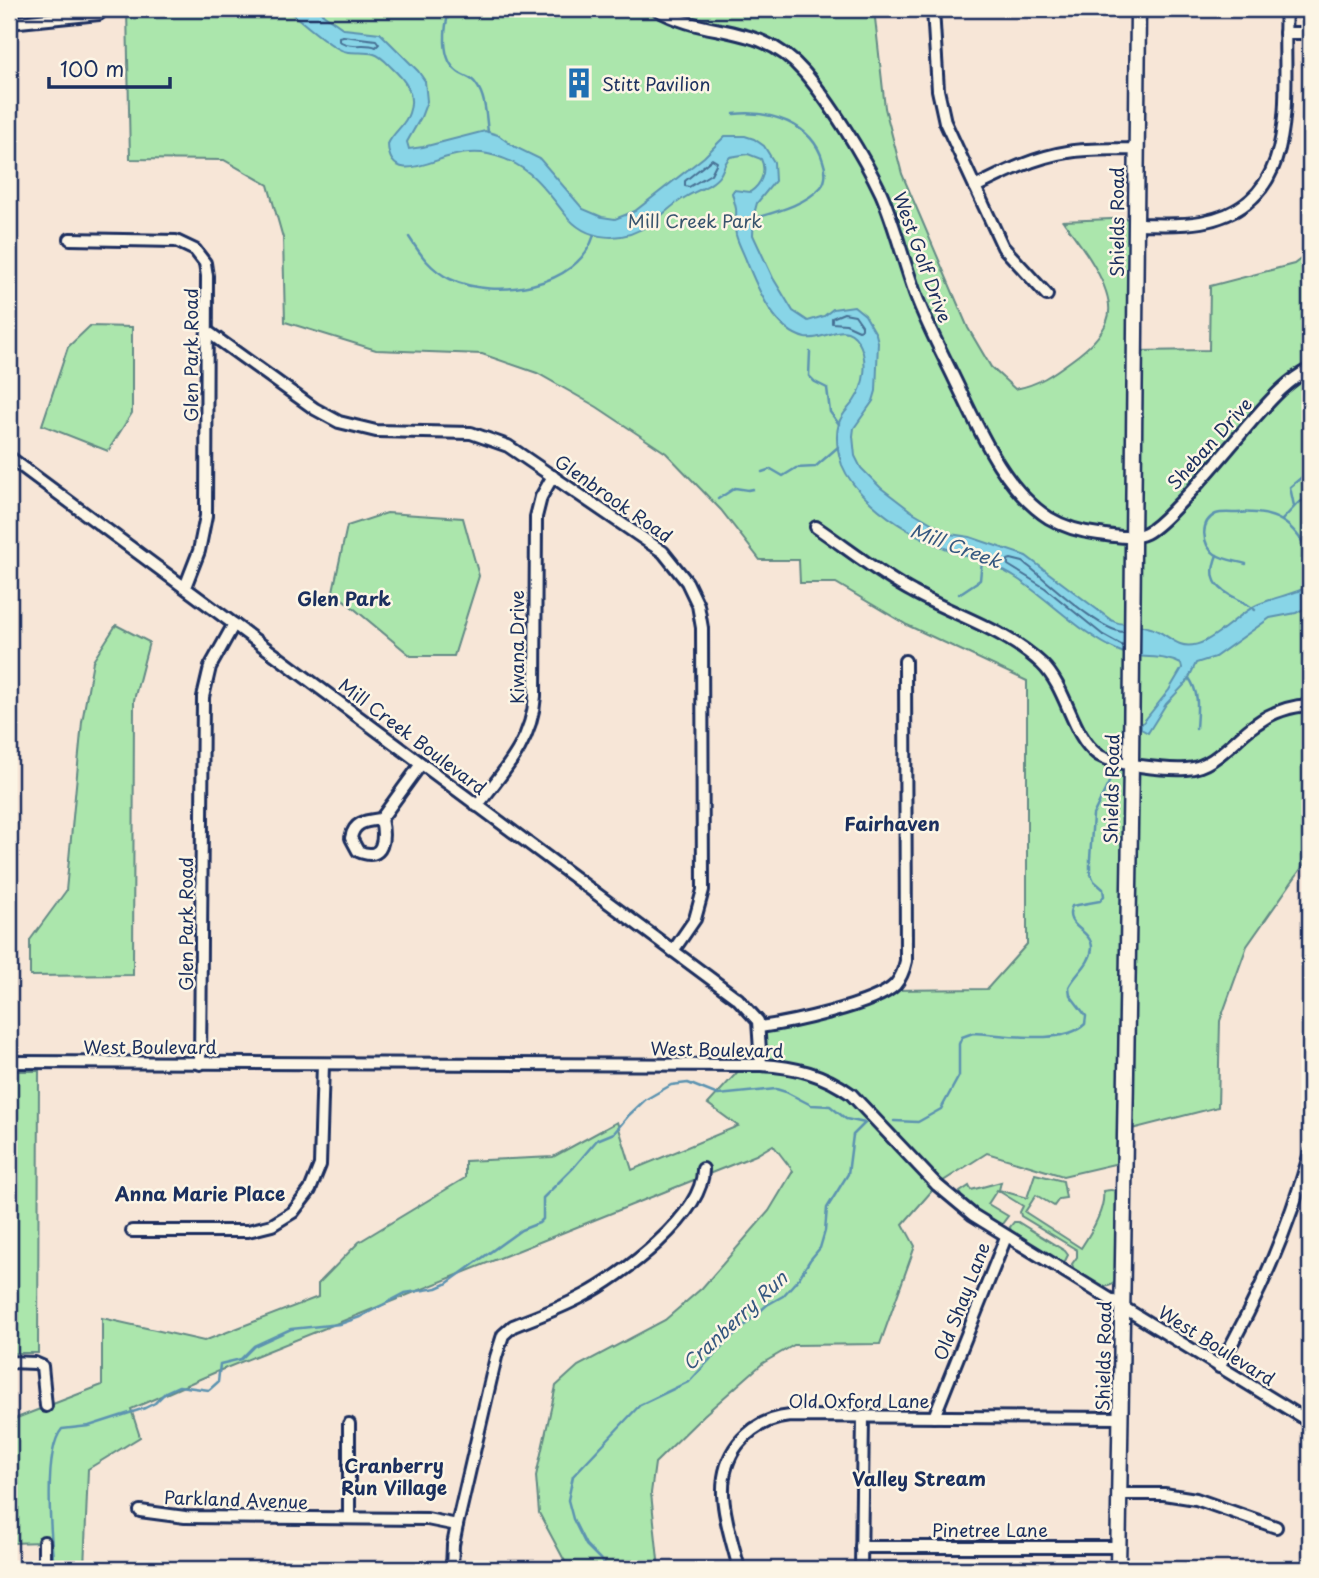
<svg xmlns="http://www.w3.org/2000/svg" width="1319" height="1578" font-family="'Playpen Sans',sans-serif">
  <style>
    .green { fill: #abe6ac; stroke: #638a85; stroke-width: 2 }
    .water { fill: #88d5e7; stroke: #5c93b0; stroke-width: 2 }
    .lines { fill: none; stroke-linecap: round; stroke-linejoin: round }
    .shore { stroke: #477195; stroke-width: 2 }
    .stream { stroke: #5c93b0; stroke-width: 2.5 }
    .minor-casing { stroke: #1b2f5e; stroke-width: 16 }
    .major-casing { stroke: #1b2f5e; stroke-width: 19 }
    .minor { stroke: #fcf5e5; stroke-width: 10 }
    .major { stroke: #fcf5e5; stroke-width: 14 }
    .labels { text-anchor: middle; dominant-baseline: central; stroke-width: 5; stroke-linejoin: round; paint-order: stroke }
    .poi-label { font-size: 18px; fill: #1b2f5e; stroke: #fcf5e5; text-anchor: start }
    .park-label { font-size: 18px; fill: #38546e; stroke: #fcf5e5 }
    .street-label { font-size: 18px; fill: #1b2f5e; stroke: #fcf5e5 }
    .water-label { font-size: 19px; font-style: italic; fill: #365880; stroke: #fcf5e5 }
    .neighbourhood-label { font-size: 19px; font-weight: bold; fill: #1b2f5e; stroke: #fcf5e5 }
  </style>
  <rect width="100%" height="100%" fill="#f7e6d7"/>
  <filter id="ink" filterUnits="userSpaceOnUse"><feTurbulence type="fractalNoise" baseFrequency=".0143" numOctaves="2"/><feDisplacementMap in="SourceGraphic" scale="14" xChannelSelector="R" yChannelSelector="G"/><feConvolveMatrix kernelMatrix="1 2 1 2 8 2 1 2 1" color-interpolation-filters="sRGB"/></filter>
  <g filter="url(#ink)">
    <g class="green">
      <path d="M127 9H874L885 108 902 174 968 328 991 367 1015 389C1038 385 1053 374 1072 360 1086 350 1101 337 1107 321 1119 293 1079 242 1063 221L1136 218 1135 351 1209 350 1210 286 1294 264 1310 252V856L1247 946 1220 1021 1218 1107 1124 1131 1123 1162 1063 1176 987 1153 937 1185 903 1224 915 1246 880 1344 794 1345 763 1363 704 1415 655 1463 651 1493 659 1569H569L539 1513 536 1476 556 1386 578 1366 665 1320 702 1288 769 1211 793 1171 773 1145 756 1155 216 1372 131 1409 140 1437 88 1469 84 1569H44V1542L9 1543V1421L102 1385V1318L204 1341 318 1297V1284L359 1242 465 1178V1161L553 1157 617 1122 632 1170 738 1126 708 1104 743 1066 761 1065 760 1027 889 990 987 989 1027 944V681L907 625 836 583H800L799 560H760L721 510 666 453 597 407 537 373 482 354 376 350 285 322 283 238 268 185 224 160 130 159Z"/>
      <path d="M90 326 132 327V413L108 451 42 425 68 347Z"/>
      <path d="M387 513 463 518 479 576 454 656H411L333 591 347 526Z"/>
      <path d="M116 625 149 642 134 700 133 975 30 976V940L66 891 82 722 93 661Z"/>
      <path d="M9 1071H39L38 1353H9Z"/>
      <path d="M1035 1174 1063 1181 1066 1198 1059 1199 1054 1206 1036 1195 1025 1212 1081 1248C1091 1233 1106 1209 1103 1191 1111 1190 1114 1188 1119 1196L1117 1280C1104 1296 1087 1278 1074 1270L1072 1264 1077 1257V1250L1021 1216 1020 1212 1023 1206 997 1190 988 1204 1008 1216 1002 1224H997L961 1198 960 1192 969 1186 971 1190 1001 1182 999 1190 1027 1198Z"/>
      <path d="M1014 1222H1018L1065 1251 1068 1255 1065 1261H1058L1011 1232 1010 1227Z"/>
    </g>
    <path class="water" d="M293 9H316L344 29 380 33 418 71 425 81 427 101 421 117 407 142 409 149 423 147 485 131 498 135 513 146 540 159 583 209 602 217 615 219 635 211 704 157 725 136H745L754 139 764 146 774 162 775 181 757 203 754 214 753 235 773 278 793 311 808 321 824 316 833 309 854 306 865 315 876 334 878 342 876 391 873 401 854 428 853 436 855 456 861 468 881 488 911 511 950 534 970 537 1026 556 1111 620C1123 627 1134 623 1147 627 1162 630 1169 640 1180 644 1206 654 1236 613 1259 604 1276 597 1294 594 1310 586V606L1296 613 1270 618 1215 657 1196 663 1187 682 1166 704 1148 733 1141 729V725L1169 690 1182 668 1181 664C1161 653 1139 661 1119 651 1081 634 1050 600 1016 578 996 565 974 559 952 551 921 539 895 525 871 503 859 492 848 480 842 465 838 453 835 436 839 423 841 415 849 408 854 401 865 385 869 359 858 341 844 319 824 342 805 338 773 330 757 286 746 260 743 252 738 243 736 235 734 226 737 217 736 209 735 203 733 198 732 193L734 190 750 192C761 185 767 171 761 159L748 154 730 157C724 163 724 169 720 175 713 186 694 191 684 198 672 205 662 216 650 224 623 243 586 242 565 214 542 185 527 162 488 154 475 151 463 153 451 156 430 161 389 185 388 144 393 132 405 126 409 113 416 93 405 80 391 67 386 62 381 56 374 54 361 50 350 56 337 48 321 39 305 24 290 12Z"/>
    <g class="lines">
      <g class="shore">
        <path d="M343 36 376 40 379 44 376 47C365 42 353 49 339 41V37Z"/>
        <path d="M712 159 717 162 711 174 689 187 685 186V181Z"/>
        <path d="M844 313 855 315 862 325V329L859 330 846 324 832 323V318Z"/>
        <path d="M1123 646 1103 635 1045 588 1008 565V560L1011 559 1023 562C1046 579 1098 630 1123 632"/>
      </g>
      <g class="stream">
        <path d="M450 9C444 26 440 59 458 72 464 77 472 77 476 84 486 97 486 117 488 132"/>
        <path d="M734 114C769 110 812 123 823 161 826 169 827 180 821 187 805 205 775 212 752 219"/>
        <path d="M409 237C420 254 431 270 450 279 495 300 578 288 594 235"/>
        <path d="M810 352 809 376 815 382 827 388 830 412 839 424"/>
        <path d="M762 472 771 469 783 476 796 468 815 467 838 447"/>
        <path d="M718 499 735 488 748 490 753 489"/>
        <path d="M1294 506 1290 487 1302 477 1310 465"/>
        <path d="M1282 520 1298 503 1310 497"/>
        <path d="M1217 555C1202 592 1234 593 1255 610"/>
        <path d="M1246 564C1236 561 1224 560 1215 554 1202 545 1199 522 1216 514 1221 512 1231 513 1237 513 1275 510 1294 523 1310 555"/>
        <path d="M959 594 980 580 982 560"/>
        <path d="M1189 678C1200 694 1197 709 1196 729"/>
        <path d="M894 1121 918 1122 941 1109 959 1076V1044L962 1037 973 1033C1002 1034 1063 1046 1085 1024L1086 1016 1070 995 1069 987C1075 974 1091 964 1092 948 1092 929 1062 927 1072 906L1100 901 1104 896 1103 889 1094 881 1090 872V859L1093 815 1113 774"/>
        <path d="M54 1569C51 1539 43 1451 62 1429L89 1426 145 1408 155 1403 166 1392 179 1386 209 1390 218 1382 220 1364 241 1359 254 1346 291 1329 340 1324 360 1317 405 1293 437 1288 446 1284 521 1230 539 1223 543 1219V1198L574 1167 597 1140 614 1133 629 1115 645 1100 671 1085 688 1083 718 1095 776 1089 786 1092 811 1105 830 1106 846 1119 865 1123"/>
        <path d="M610 1569 586 1545 573 1519 568 1500 573 1476 640 1405 690 1381 728 1340 767 1305 783 1296 799 1278 810 1260 820 1248 825 1231 827 1208 848 1174 853 1135 865 1123"/>
      </g>
      <g class="minor-casing">
        <g id="minor">
          <path d="M656 9C706 39 761 21 804 72 830 102 864 157 881 193 895 225 903 260 915 293 926 323 941 351 955 380 978 427 1003 489 1049 518 1064 527 1082 532 1099 534 1114 536 1132 540 1146 533 1158 527 1168 515 1178 505 1204 479 1227 450 1251 422 1269 402 1286 381 1310 369"/>
          <path d="M933 9 938 90 945 122 1003 247 1047 295"/>
          <path d="M9 23 99 14"/>
          <path d="M1285 33H1310"/>
          <path d="M975 187C1005 172 1035 157 1068 152 1091 148 1113 150 1135 149"/>
          <path d="M1136 224C1157 224 1180 226 1201 222 1307 204 1281 86 1286 9"/>
          <path d="M70 239 176 241 195 250 205 263 207 276 206 516 199 551 185 587"/>
          <path d="M208 332 315 409 339 422 376 431 471 433 508 446 663 552 687 582 698 605 702 628 703 890 695 919 673 951"/>
          <path d="M9 457 738 999 758 1021 761 1065"/>
          <path d="M816 527C847 548 879 574 913 592 956 616 1005 629 1042 664 1067 688 1072 736 1097 754 1112 765 1167 770 1186 769 1214 768 1234 739 1256 724 1272 712 1290 706 1310 705"/>
          <path d="M477 806C504 771 532 742 535 696L536 517 541 497 553 476"/>
          <path d="M381 819C385 837 385 863 358 851L351 838C354 821 367 821 381 819Z"/>
          <path d="M381 819 421 764"/>
          <path d="M760 1027C789 1023 875 1005 895 985 901 978 904 970 906 961L905 661"/>
          <path d="M9 1062 761 1065C796 1067 823 1074 851 1094L937 1185 973 1215 1310 1422"/>
          <path d="M200 1064 203 697 210 667 234 624"/>
          <path d="M132 1231H248L272 1225 293 1212 310 1190 320 1165 323 1064"/>
          <path d="M9 1362 35 1363 42 1366 46 1406"/>
          <path d="M1219 1367C1260 1295 1287 1232 1310 1153"/>
          <path d="M934 1417 1006 1237"/>
          <path d="M349 1424V1518"/>
          <path d="M1121 1494H1164L1196 1499 1276 1527"/>
          <path d="M140 1511 185 1517 427 1519 457 1525"/>
          <path d="M861 1547H1119"/>
          <path d="M44 1569V1542"/>
          <path d="M452 1569 453 1545 457 1525 496 1357 503 1335 513 1326C536 1317 561 1308 583 1296 620 1277 704 1215 703 1169"/>
          <path d="M739 1569C729 1527 709 1482 738 1444 752 1427 768 1418 790 1416L1121 1418"/>
          <path d="M861 1569 863 1417"/>
        </g>
      </g>
      <g class="major-casing">
        <path id="major" d="M1118 1569 1131 763 1138 9"/>
      </g>
      <use href="#minor" class="minor"/>
      <use href="#major" class="major"/>
    </g>
  </g>
  <defs>
    <g id="building-bare" transform="scale(2.415)"><path d="M-4-6H4V6H1V3H-1V6H-4ZM-2.5-4.3h1.7v1.8h-1.7ZM.8-4.3h1.7v1.8H.8ZM-2.5-1h1.7V.8h-1.7ZM.8-1h1.7V.8H.8Z" fill="#1f6fb2" stroke="#fcf5e5" stroke-width="2.5" paint-order="stroke"/></g>
  </defs>
  <g fill-rule="evenodd">
    <use href="#building-bare" x="579" y="83"/>
  </g>
  <g class="labels">
    <g class="poi-label">
      <text x="602" y="83">Stitt Pavilion</text>
    </g>
    <g class="park-label">
      <text x="695" y="220">Mill Creek Park</text>
    </g>
    <g class="street-label">
      <text transform="translate(1116 222) rotate(-90)">Shields Road</text>
      <text transform="translate(923 257) rotate(70)">West Golf Drive</text>
      <text transform="translate(190 355) rotate(-90)">Glen Park Road</text>
      <text transform="translate(1209 443) rotate(-48)">Sheban Drive</text>
      <text transform="translate(614 498) rotate(35)">Glenbrook Road</text>
      <text transform="translate(516 647) rotate(-90)">Kiwana Drive</text>
      <text transform="translate(413 736) rotate(37)">Mill Creek Boulevard</text>
      <text transform="translate(1111 789) rotate(-89)">Shields Road</text>
      <text transform="translate(185 924) rotate(-90)">Glen Park Road</text>
      <text x="150" y="1046">West Boulevard</text>
      <text transform="translate(717 1049) rotate(1)">West Boulevard</text>
      <text transform="translate(961 1301) rotate(-69)">Old Shay Lane</text>
      <text transform="translate(1217 1345) rotate(32)">West Boulevard</text>
      <text transform="translate(1103 1356) rotate(-89)">Shields Road</text>
      <text x="859" y="1400">Old Oxford Lane</text>
      <text transform="translate(236 1499) rotate(2)">Parkland Avenue</text>
      <text x="990" y="1529">Pinetree Lane</text>
    </g>
    <g class="water-label">
      <text transform="translate(956 545) rotate(20)">Mill Creek</text>
      <text transform="translate(734 1320) rotate(-43)">Cranberry Run</text>
    </g>
    <g class="neighbourhood-label">
      <text x="344" y="598">Glen Park</text>
      <text x="892" y="823">Fairhaven</text>
      <text x="200" y="1193">Anna Marie Place</text>
      <text x="394" y="1465">Cranberry<tspan x="394" dy="22">Run Village</tspan></text>
      <text x="919" y="1478">Valley Stream</text>
    </g>
  </g>
  <rect width="1319" height="1578" fill="none" stroke="#fcf5e5" stroke-width="35"/>
  <rect x="18" y="18" width="1284" height="1543" fill="none" stroke="#1b2f5e" stroke-width="2.5" filter="url(#ink)"/>
  <path d="M49 77v10h121v-10" fill="none" stroke="#1b2f5e" stroke-width="3.5"/>
  <text x="60" y="77" font-size="21" fill="#1b2f5e" stroke="#fcf5e5" stroke-width="5" paint-order="stroke">100 m</text>
</svg>
